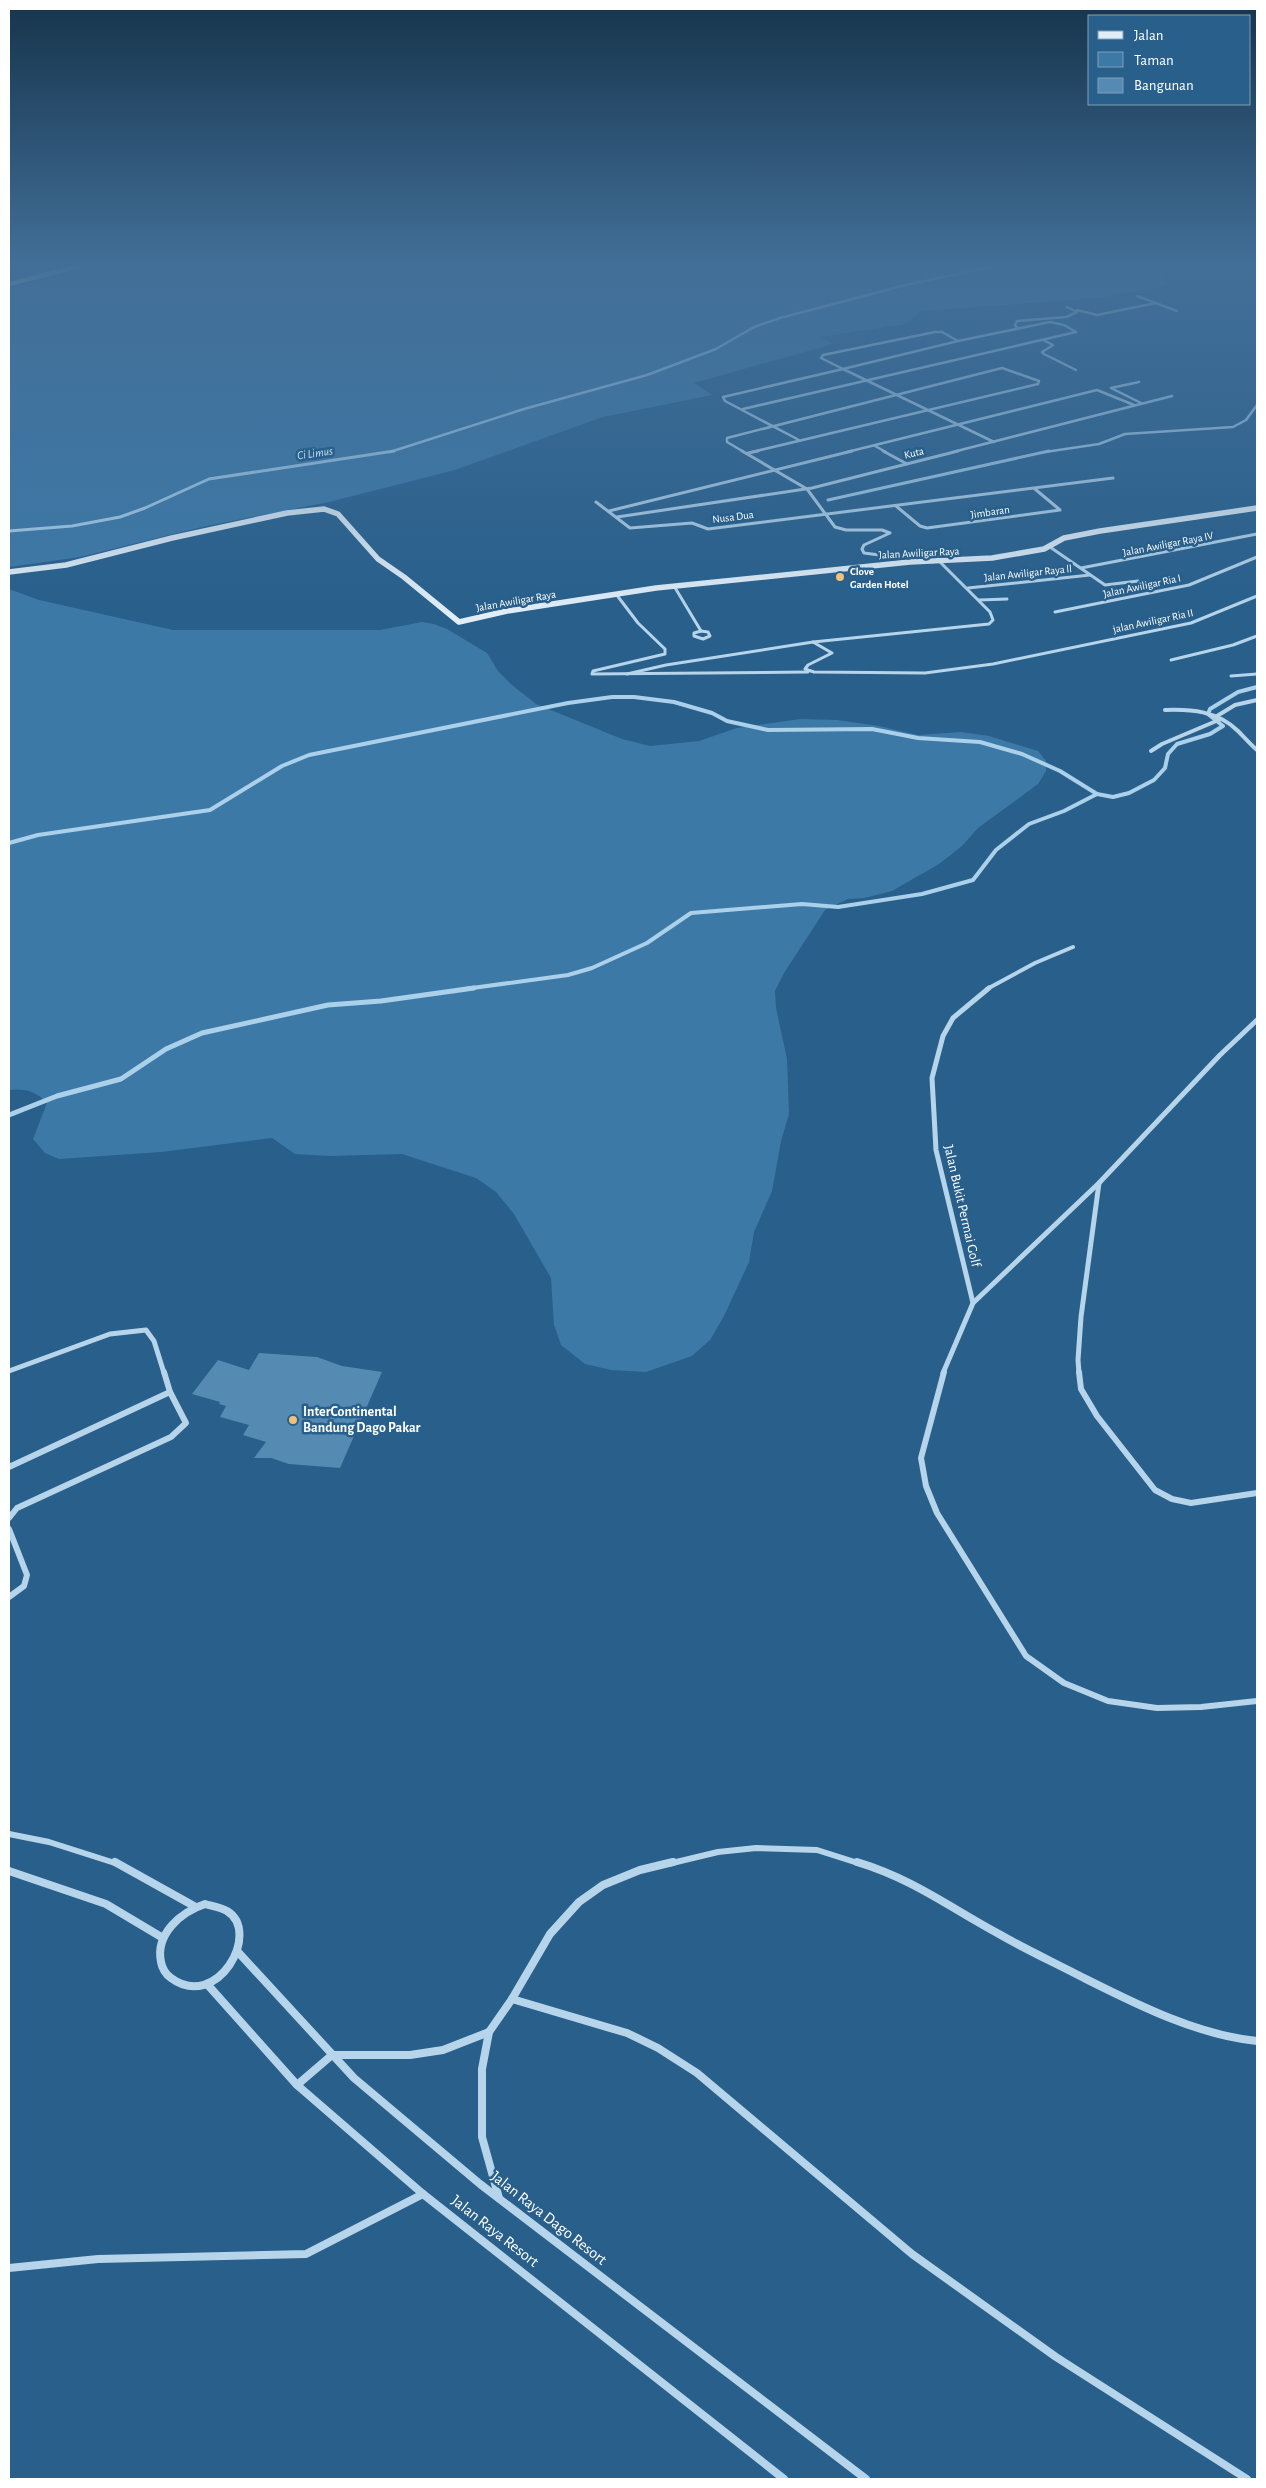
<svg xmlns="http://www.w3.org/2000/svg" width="1266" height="2488" font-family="'Alegreya Sans',sans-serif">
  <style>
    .green { fill: #3d79a7 }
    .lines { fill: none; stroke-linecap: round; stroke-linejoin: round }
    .stream-far3 { stroke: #abd0ea; stroke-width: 2.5 }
    .stream-far2 { stroke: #abd0ea; stroke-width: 3 }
    .stream-far1 { stroke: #abd0ea; stroke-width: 4 }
    .stream { stroke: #abd0ea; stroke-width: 5 }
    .building { fill: #558ab3 }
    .street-far5 { stroke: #b6d4ea; stroke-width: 2.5 }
    .street-far4 { stroke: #b6d4ea; stroke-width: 3 }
    .street-far3 { stroke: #b6d4ea; stroke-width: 4 }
    .street-far2 { stroke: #b6d4ea; stroke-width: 5 }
    .street-far1 { stroke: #b6d4ea; stroke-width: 6 }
    .street { stroke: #b6d4ea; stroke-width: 8 }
    .secondary-far1 { stroke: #e1eef8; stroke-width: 4.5 }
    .secondary { stroke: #e1eef8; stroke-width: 5.5 }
    .poi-dot { fill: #f1c27d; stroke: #285f8b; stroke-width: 2 }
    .labels { text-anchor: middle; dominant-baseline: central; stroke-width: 5; stroke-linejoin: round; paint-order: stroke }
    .far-street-label { font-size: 11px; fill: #fff; stroke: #285f8b }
    .far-poi-label { font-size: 11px; font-weight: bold; fill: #fff; stroke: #285f8b; text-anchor: start }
    .far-water-label { font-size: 12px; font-style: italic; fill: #c2ddf1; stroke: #285f8b }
    .street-label { font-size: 14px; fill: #fff; stroke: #285f8b }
    .poi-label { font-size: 14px; font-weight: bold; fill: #fff; stroke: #285f8b; text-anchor: start }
    .near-street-label { font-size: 16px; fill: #fff; stroke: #285f8b }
  </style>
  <rect width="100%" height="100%" fill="#285f8b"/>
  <g class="green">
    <path d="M92 266H1172L1161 269 1167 285 1099 298 921 311 905 324 821 337 833 344 694 383 712 395 603 417 455 470 329 502 202 527 80 557 9 567V289Z"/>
    <path d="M9 589 39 600 173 630H380L422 622 434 624 447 629 487 653 498 671 512 685 536 704 622 739 650 746 699 741 737 728 800 719 837 720 879 726 918 735 961 732 989 736 1038 751 1046 761V771L1038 784 978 828 962 846 939 864 892 891 864 898 848 899 825 910 784 973 775 991 776 1008 787 1059 789 1114 781 1141 772 1191 754 1232 749 1262 724 1316 710 1340 692 1356 646 1372 611 1370 585 1364 561 1345 554 1325 551 1278 514 1214 496 1192 476 1178 402 1154 330 1156 295 1154 272 1138 161 1152 59 1159 45 1153 33 1139 47 1103C36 1091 25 1088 9 1090Z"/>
  </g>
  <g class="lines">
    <g class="stream-far3">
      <path d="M390 452 524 409 647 375 716 349 754 327 780 318 906 285 994 266"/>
      <path d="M1045 452 1099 444 1125 434 1233 427 1246 420 1257 405"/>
    </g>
    <g class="stream-far2">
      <path d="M828 500 1049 451"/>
      <path d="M9 531 72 526 120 517 145 508 209 479 394 451"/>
      <path d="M1253 688 1257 687"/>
    </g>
    <g class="stream-far1">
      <path d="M9 843 38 835 210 810 282 766 309 755 568 703 612 697H634L674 702 712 713 727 721 768 730 872 729 918 738 980 742 1022 754 1060 771 1097 794 1113 797 1129 793 1154 780 1165 768 1168 754 1177 744 1210 734 1223 726 1208 714 1210 709 1238 692 1257 687"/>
      <path d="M465 989 568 975 592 968 647 943 691 913 802 904 838 907 922 894 973 880 996 850 1029 824 1064 811 1097 794"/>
    </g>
    <path class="stream" d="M9 1115 57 1096 121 1079 166 1049 202 1033 328 1005 381 1001 474 988"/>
  </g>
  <path class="building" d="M259 1353 317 1357 342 1366 382 1372 340 1468 289 1464 271 1458H254L266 1442 243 1435 249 1425 220 1417 226 1406 219 1404 220 1402 192 1394 218 1360 249 1370Z"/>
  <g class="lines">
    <g class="street-far5">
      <path d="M1137 296 1177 311"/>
      <path d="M1077 310 1097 315 1156 303"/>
      <path d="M1018 329 1015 325 1017 321 1066 317 1077 312 1067 307"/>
      <path d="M935 332H942L958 341 843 369 821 358 823 355Z"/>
      <path d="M1043 340 1053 345 1042 352 1044 354 1076 370"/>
      <path d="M958 341 1050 322 1064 325 1076 332"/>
      <path d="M843 369 994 442"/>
      <path d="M1139 382 1111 388 1141 403"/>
      <path d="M743 409 1076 332"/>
      <path d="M799 440 725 401 723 397 843 369"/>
      <path d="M875 446 886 452"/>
      <path d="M744 452 727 442V438L1002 368 1039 381 1038 384 752 452"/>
      <path d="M847 452 1097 390 1134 405"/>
      <path d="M953 452 1172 396"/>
    </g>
    <g class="street-far4">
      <path d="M742 451 807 489 835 527 846 530H882L890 533 864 545 862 549 864 553 887 556 924 552 933 562"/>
      <path d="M883 451 907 464"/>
      <path d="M748 453 758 451"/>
      <path d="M596 502 630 528 692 523 708 529 1113 478"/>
      <path d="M896 506 920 526 927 528 1060 510 1035 489"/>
      <path d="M609 511 852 451"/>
      <path d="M617 517 812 488 958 451"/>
      <path d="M1050 547 1105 585 1138 581"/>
      <path d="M940 562 990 612 993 620 989 624 813 642 832 653 808 665 805 669 814 672 925 673 993 664 1191 623 1257 596"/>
      <path d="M1081 568 1257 534"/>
      <path d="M674 586 701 631"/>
      <path d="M968 588 1090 575"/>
      <path d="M616 594 638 623 665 649V654L593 671 592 674 808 672"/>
      <path d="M979 600 1007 599"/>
      <path d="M1055 612 1189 585 1257 557"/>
      <path d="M701 631 708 632 710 636 703 639 694 636V633Z"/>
      <path d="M1171 660 1233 645 1257 636"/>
      <path d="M627 674 666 665 813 642"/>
      <path d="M1231 676 1257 674"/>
    </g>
    <g class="street-far3">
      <path d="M1165 710C1191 709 1218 711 1238 731 1244 737 1250 744 1257 750"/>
      <path d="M1217 716 1235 705 1257 700"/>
      <path d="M1151 751 1162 744 1221 719"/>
      <path d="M987 989 1035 963 1073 947"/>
    </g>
    <g class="street-far2">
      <path d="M973 1303 936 1150 932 1078 943 1036 953 1018 989 988"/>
      <path d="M9 1371 110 1334 146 1330 154 1341 164 1373"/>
      <path d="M943 1373 973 1303 1099 1183"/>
      <path d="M1079 1373 1078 1360 1081 1317 1099 1183 1220 1055 1257 1020"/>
    </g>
    <g class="street-far1">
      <path d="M164 1372 170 1392"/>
      <path d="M944 1372 921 1458 926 1486 937 1513 1026 1656 1064 1683 1108 1701 1157 1708 1201 1707 1257 1701"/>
      <path d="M1079 1372 1081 1389 1097 1416 1155 1490 1172 1499 1191 1503 1257 1493"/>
      <path d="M9 1467 170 1392 186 1423 171 1437 17 1508 9 1518"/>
      <path d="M9 1529 27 1575 24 1586 9 1597"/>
      <path d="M9 1834 49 1842 118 1864"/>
      <path d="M668 1864 718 1852 756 1848 817 1850 861 1864"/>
    </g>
    <g class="street">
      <path d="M115 1862 194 1906"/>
      <path d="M857 1862C913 1879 949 1907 999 1934 1025 1949 1053 1962 1080 1976 1134 2003 1196 2035 1257 2041"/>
      <path d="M9 1871 106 1904 163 1938"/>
      <path d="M205 1904C212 1906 221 1907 227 1911 262 1932 217 2012 171 1978 166 1975 162 1968 161 1962 155 1934 181 1912 205 1904Z"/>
      <path d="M238 1952 354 2078 480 2184 866 2479"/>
      <path d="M207 1984 297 2085 423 2194 784 2479"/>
      <path d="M512 1999 627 2033 658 2048 697 2073 912 2254 1056 2357 1247 2479"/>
      <path d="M297 2085 332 2055H410L443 2050 489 2032"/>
      <path d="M499 2198 482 2137V2069L489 2032 512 1999 550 1934 579 1902 603 1885 640 1870 673 1862"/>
      <path d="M9 2268 98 2259 306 2254 423 2194"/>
    </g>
    <path class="secondary-far1" d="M9 284 80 266"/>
    <path class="secondary" d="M9 572 66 565 172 538 287 513 324 509 338 514 378 559 404 577 459 622 507 611 656 588 910 562 992 558 1044 549 1064 538 1100 531 1257 508"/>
  </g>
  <linearGradient id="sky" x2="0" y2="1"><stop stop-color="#16344c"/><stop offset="0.43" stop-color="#426f98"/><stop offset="1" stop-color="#426f98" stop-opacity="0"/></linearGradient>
  <rect width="1266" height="615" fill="url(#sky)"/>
  <g class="poi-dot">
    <circle cx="840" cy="577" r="5"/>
    <circle cx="293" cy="1420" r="5"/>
  </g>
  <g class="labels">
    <g class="far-street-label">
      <text transform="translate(914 453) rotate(-13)">Kuta</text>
      <text transform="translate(990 512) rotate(-8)">Jimbaran</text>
      <text transform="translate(733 517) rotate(-7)">Nusa Dua</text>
      <text transform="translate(1168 544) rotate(-11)">Jalan Awiligar Raya IV</text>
      <text transform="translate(919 553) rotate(-3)">Jalan Awiligar Raya</text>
      <text transform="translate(1028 573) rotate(-6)">Jalan Awiligar Raya ll</text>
      <text transform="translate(1142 586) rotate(-12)">Jalan Awiligar Ria I</text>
      <text transform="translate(516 601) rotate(-10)">Jalan Awiligar Raya</text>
      <text transform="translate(1153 621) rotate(-12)">jalan Awiligar Ria II</text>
    </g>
    <g class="far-poi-label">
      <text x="850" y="571">Clove<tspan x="850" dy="13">Garden Hotel</tspan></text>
    </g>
    <g class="far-water-label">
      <text transform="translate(315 453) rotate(-8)">Ci Limus</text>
    </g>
    <g class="street-label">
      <text transform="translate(962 1206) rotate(77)">Jalan Bukit Permai Golf</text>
    </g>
    <g class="poi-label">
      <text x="303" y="1412">InterContinental<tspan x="303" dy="16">Bandung Dago Pakar</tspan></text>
    </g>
    <g class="near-street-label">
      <text transform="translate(549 2218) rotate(38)">Jalan Raya Dago Resort</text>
      <text transform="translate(495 2231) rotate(38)">Jalan Raya Resort</text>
    </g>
  </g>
  <rect width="1266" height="2488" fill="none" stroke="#ffffff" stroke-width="20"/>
  <rect x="1088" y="15" width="162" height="90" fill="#285f8b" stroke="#7e9fb9"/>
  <rect x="1098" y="31" width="25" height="8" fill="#e1eef8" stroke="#7e9fb9"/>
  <text x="1134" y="40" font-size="15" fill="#ffffff">Jalan</text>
  <rect x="1098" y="52" width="25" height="15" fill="#3d79a7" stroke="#7e9fb9"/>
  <text x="1134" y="65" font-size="15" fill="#ffffff">Taman</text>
  <rect x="1098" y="78" width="25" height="15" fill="#558ab3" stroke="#7e9fb9"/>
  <text x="1134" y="90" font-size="15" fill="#ffffff">Bangunan</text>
</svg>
